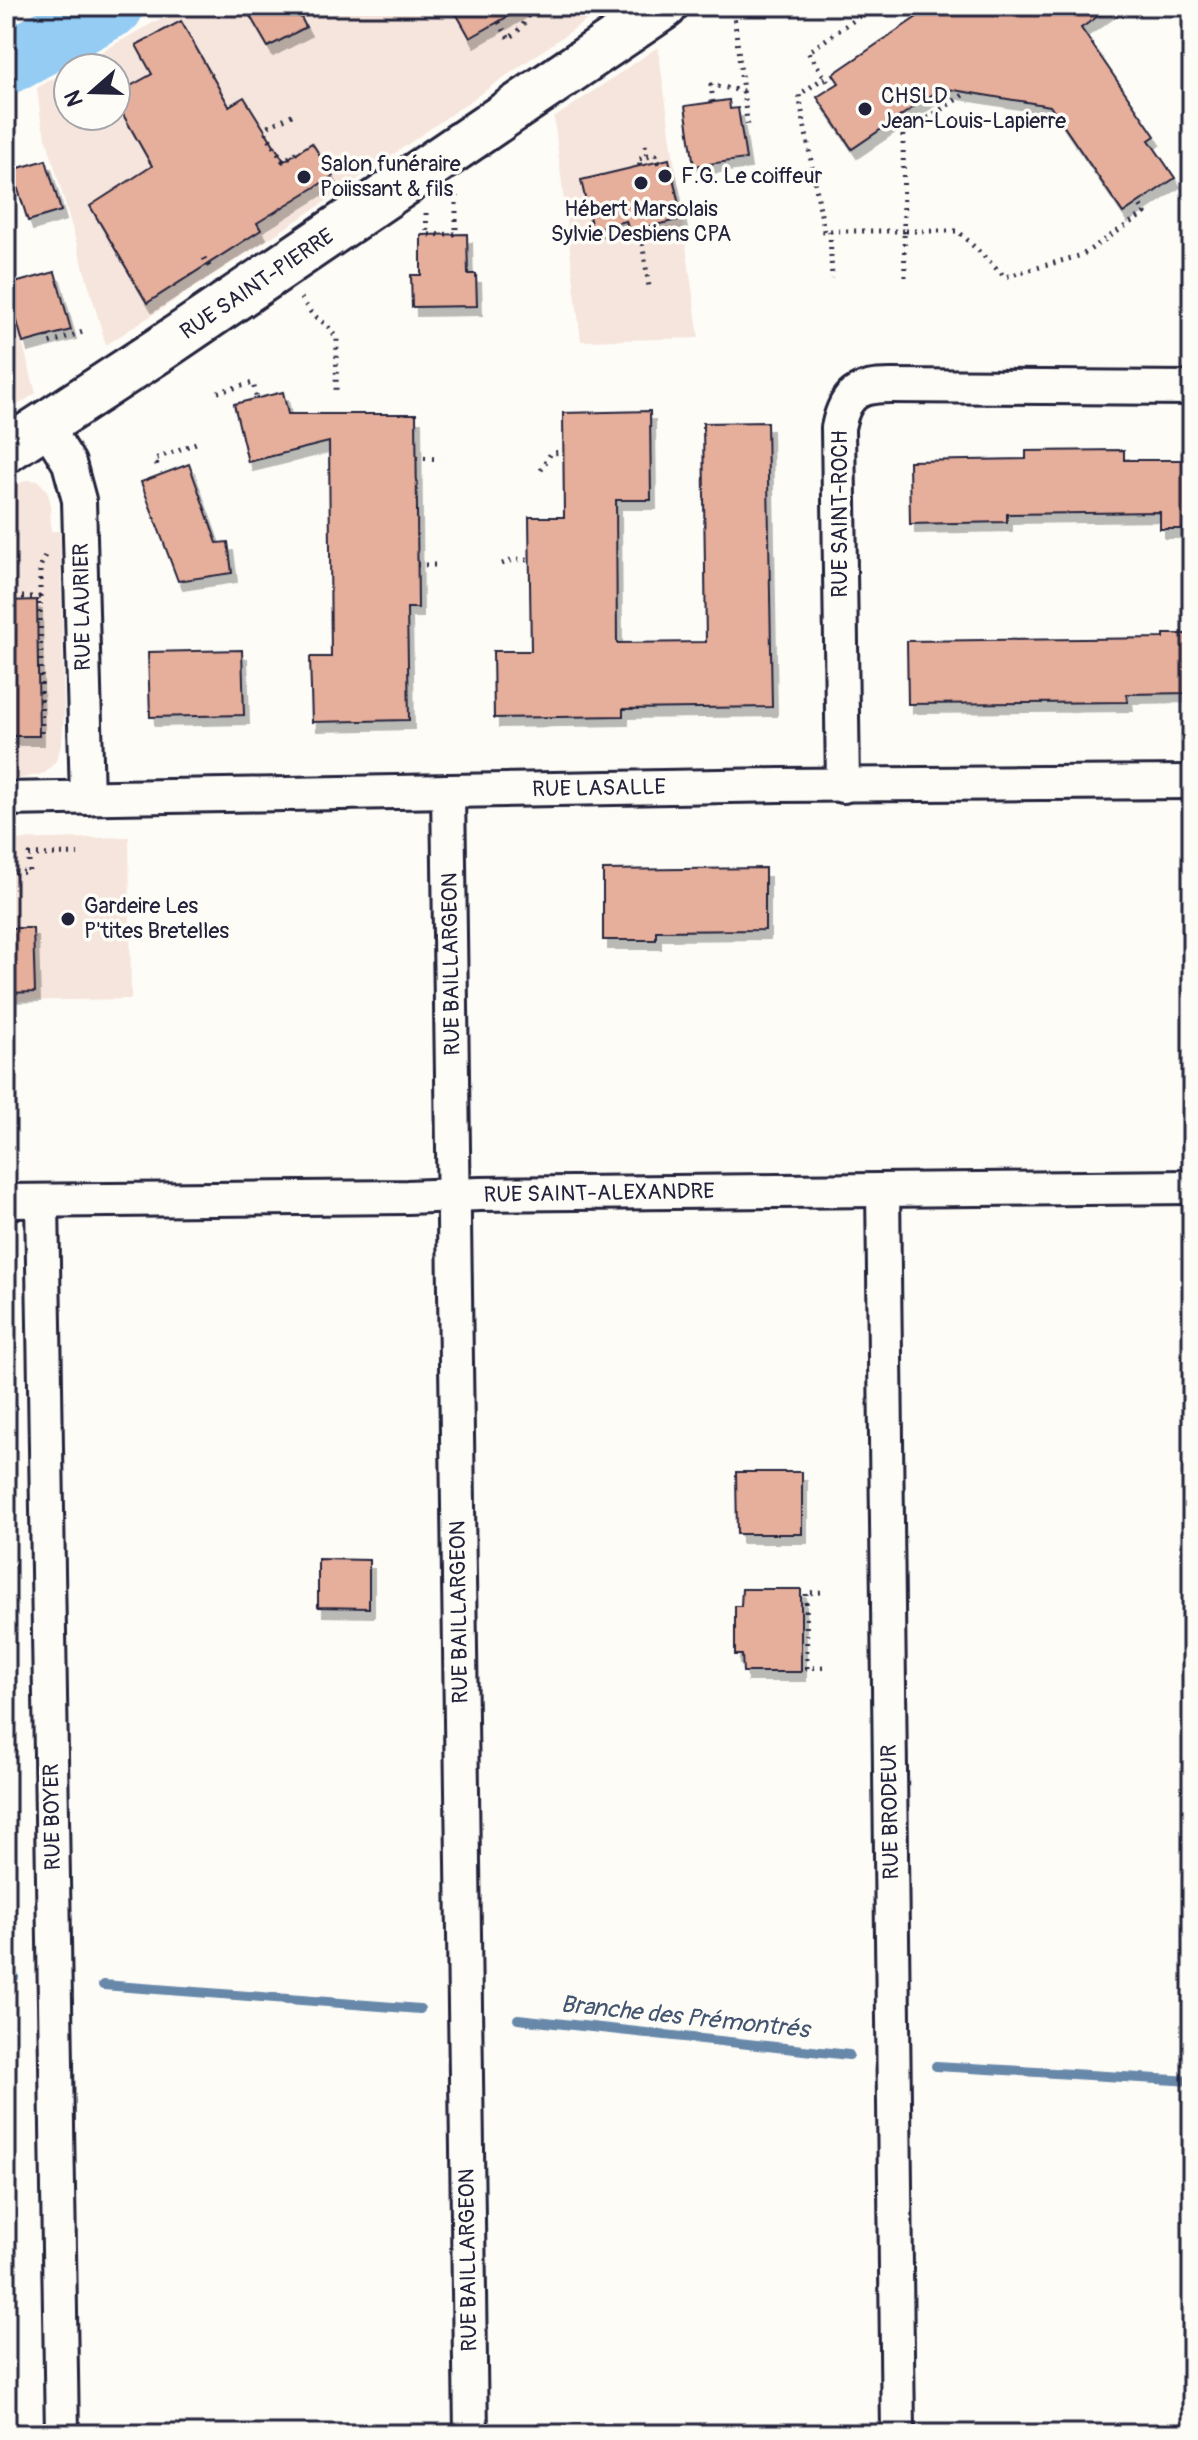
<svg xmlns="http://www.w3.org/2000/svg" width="1198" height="2440" font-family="Pangolin,sans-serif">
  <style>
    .built { fill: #f6e5dc }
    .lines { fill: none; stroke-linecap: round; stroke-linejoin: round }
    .stream { stroke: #6788aa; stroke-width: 10 }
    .river { stroke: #95ccf4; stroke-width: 62 }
    .building { fill: #e6af9c; stroke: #22223b; stroke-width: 2; filter: url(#shadow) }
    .minor-casing { stroke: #22223b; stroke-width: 38 }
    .secondary-casing { stroke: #22223b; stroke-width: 50 }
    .path { stroke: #22223b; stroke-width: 5; stroke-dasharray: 2 6; stroke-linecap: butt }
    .minor { stroke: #fdfcf7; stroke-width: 32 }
    .secondary { stroke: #fdfcf7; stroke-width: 44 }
    .poi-dot { fill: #22223b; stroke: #fdfcf7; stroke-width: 3 }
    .labels { text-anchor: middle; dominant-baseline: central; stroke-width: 7; stroke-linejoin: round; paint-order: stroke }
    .poi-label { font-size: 22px; fill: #22223b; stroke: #fdfcf7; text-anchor: start }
    .street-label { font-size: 22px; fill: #22223b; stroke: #fdfcf7 }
    .water-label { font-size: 24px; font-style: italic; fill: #445572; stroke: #fdfcf7 }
  </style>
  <defs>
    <filter id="shadow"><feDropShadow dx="5" dy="9" stdDeviation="0" flood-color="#0004"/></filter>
  </defs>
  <rect width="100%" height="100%" fill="#fdfcf7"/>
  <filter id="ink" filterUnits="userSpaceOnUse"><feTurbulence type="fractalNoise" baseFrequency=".0125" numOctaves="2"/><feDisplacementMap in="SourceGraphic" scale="16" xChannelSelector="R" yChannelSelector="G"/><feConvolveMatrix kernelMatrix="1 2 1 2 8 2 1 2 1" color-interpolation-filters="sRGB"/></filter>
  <g filter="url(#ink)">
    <g class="built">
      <path d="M183 6H607L319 206 106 345 41 120 37 88 68 70V116H116V68H72Z"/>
      <path d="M658 47 699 338 581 341 554 118Z"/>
      <path d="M6 283 36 393 6 413Z"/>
      <path d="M27 480 38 481 46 489 50 500 51 531H60L64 714 62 742 56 761 45 773 6 782V489Z"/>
      <path d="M129 837 131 999 6 1001V840Z"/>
    </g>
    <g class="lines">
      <g class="stream">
        <path d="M6 1977H14"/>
        <path d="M103 1985 420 2009"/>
        <path d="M518 2019 849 2055"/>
        <path d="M936 2066 1192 2081"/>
      </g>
      <path class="river" d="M6 64 113 6"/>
    </g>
    <g class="building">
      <path d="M268 6H295L306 27 268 47 250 16Z"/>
      <path d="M452 6H526L470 38Z"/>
      <path d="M933 6H1113L1081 28 1155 136 1149 140 1175 178 1123 213 1050 106 942 88 852 149 817 97 839 83 833 74Z"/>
      <path d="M181 21 229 106 244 97 284 161 312 143 333 176 257 223 261 230 147 303 90 206 152 166 116 102V94L152 74 136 45Z"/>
      <path d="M729 100 730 109 738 108 746 159 694 166 685 106Z"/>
      <path d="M669 159 682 219 629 231 626 221 592 229 581 180Z"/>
      <path d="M46 160 61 211 28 221 12 170Z"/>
      <path d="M467 234 468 274H476L477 306 412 307 411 275H421V235Z"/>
      <path d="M55 272 71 330 23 343 7 285Z"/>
      <path d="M283 392 288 414H416L418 608H407L409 720 312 722 310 657H331L329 442 248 462 234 404Z"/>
      <path d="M650 411 651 500H616L617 643 706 642 703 423 767 422 772 707 623 709V716L494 718 493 651H531L529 517H564L563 413Z"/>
      <path d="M1124 450V460H1192L1191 529H1160V512L1007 514V522L910 524 909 461 1026 459V451Z"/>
      <path d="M189 464 217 543 228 542 232 573 178 581 141 482Z"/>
      <path d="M37 600 39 736H6V601Z"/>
      <path d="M1164 634H1192V693L1127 694 1128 702 908 704 907 641 1164 638Z"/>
      <path d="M242 650 244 715 150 717 148 652Z"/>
      <path d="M765 868V930L656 931V940H603V870Z"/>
      <path d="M6 928H33L35 992 6 993Z"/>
      <path d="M736 1472H802V1534H737Z"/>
      <path d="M318 1559 369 1560V1608L318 1607Z"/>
      <path d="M742 1589H801V1672H743L742 1655H735V1606H741Z"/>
    </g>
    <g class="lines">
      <g class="minor-casing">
        <g id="minor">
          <path d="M45 424 69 463 79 500 87 798"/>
          <path d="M843 786 838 428C845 393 858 386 891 386L1192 388"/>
          <path d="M448 791 471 2434"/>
          <path d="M6 799 780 785 1192 782"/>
          <path d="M883 1190 898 2434"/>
          <path d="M6 1201 407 1197 480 1194 1192 1187"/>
          <path d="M42 1201 62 2434"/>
        </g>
      </g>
      <g class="secondary-casing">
        <path id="secondary" d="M6 450 156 352 665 6"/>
      </g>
      <g class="path">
        <path d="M921 6 925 12"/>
        <path d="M499 22 509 39 522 27 533 6"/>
        <path d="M825 77 799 95 824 231H904L903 134 968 92"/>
        <path d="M832 88 808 52 874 6"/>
        <path d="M743 91 748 128"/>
        <path d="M713 102 711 85 743 91 734 15 724 6"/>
        <path d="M292 115 269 126 266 133 283 161 301 150"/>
        <path d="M645 145 647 157"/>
        <path d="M640 165 638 159 656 155 659 165"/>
        <path d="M426 213 427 235 456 234V196"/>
        <path d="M640 228 649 287"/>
        <path d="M830 231 832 279"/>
        <path d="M204 258 212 271"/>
        <path d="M905 277 904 231H958L1005 277 1082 255 1145 213 1139 203"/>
        <path d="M301 298 312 314 327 325 337 339 336 391"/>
        <path d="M47 336 49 343 83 332"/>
        <path d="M6 384 12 382"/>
        <path d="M218 392 253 383 257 399"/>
        <path d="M416 458 440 459"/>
        <path d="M157 465 155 459 201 441"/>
        <path d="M541 470 551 453 563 452"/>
        <path d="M502 564 516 559 530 560"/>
        <path d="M417 565H441"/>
        <path d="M6 597H40L42 736"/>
        <path d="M40 597V567L47 551"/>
        <path d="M6 873 29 872V855L78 854"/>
        <path d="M823 1667 807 1668 806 1593 823 1592"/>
      </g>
      <use href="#minor" class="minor"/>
      <use href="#secondary" class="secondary"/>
    </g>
  </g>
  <g class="poi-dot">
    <circle cx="865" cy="109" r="8"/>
    <circle cx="665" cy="176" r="8"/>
    <circle cx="304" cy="177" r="8"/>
    <circle cx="641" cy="183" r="8"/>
    <circle cx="68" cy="919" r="8"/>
  </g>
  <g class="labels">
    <g class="poi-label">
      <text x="881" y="96">CHSLD<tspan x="881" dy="25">Jean-Louis-Lapierre</tspan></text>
      <text x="320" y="164">Salon funéraire<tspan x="320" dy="25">Poiissant &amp; fils</tspan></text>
      <text x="681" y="176">F.G. Le coiffeur</text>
      <text x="641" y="209" text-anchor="middle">Hébert Marsolais<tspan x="641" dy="25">Sylvie Desbiens CPA</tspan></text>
      <text x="84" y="906">Gardeire Les<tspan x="84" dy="25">P'tites Bretelles</tspan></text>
    </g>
    <g class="street-label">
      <text transform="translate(257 284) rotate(-34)">RUE SAINT-PIERRE</text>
      <text transform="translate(840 514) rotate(-90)">RUE SAINT-ROCH</text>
      <text transform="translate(82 607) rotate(-91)">RUE LAURIER</text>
      <text transform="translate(599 788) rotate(-1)">RUE LASALLE</text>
      <text transform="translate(451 964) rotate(-91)">RUE BAILLARGEON</text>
      <text transform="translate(599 1193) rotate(-1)">RUE SAINT-ALEXANDRE</text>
      <text transform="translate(459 1612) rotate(-91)">RUE BAILLARGEON</text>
      <text transform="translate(890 1812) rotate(-91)">RUE BRODEUR</text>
      <text transform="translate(52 1817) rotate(-91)">RUE BOYER</text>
      <text transform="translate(468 2260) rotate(-91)">RUE BAILLARGEON</text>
    </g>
    <g class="water-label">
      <text transform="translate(685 2017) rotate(6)">Branche des Prémontrés</text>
    </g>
  </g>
  <rect width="1198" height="2440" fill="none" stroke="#fdfcf7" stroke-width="32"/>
  <rect x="16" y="16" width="1166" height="2408" fill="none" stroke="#22223b" stroke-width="3" filter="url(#ink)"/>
  <g transform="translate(92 92) rotate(250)"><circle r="38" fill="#fdfcf7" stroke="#a5a5ac" stroke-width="2"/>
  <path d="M0-6L14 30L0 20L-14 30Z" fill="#22223b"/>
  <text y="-12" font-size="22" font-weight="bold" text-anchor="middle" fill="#22223b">N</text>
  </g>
</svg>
